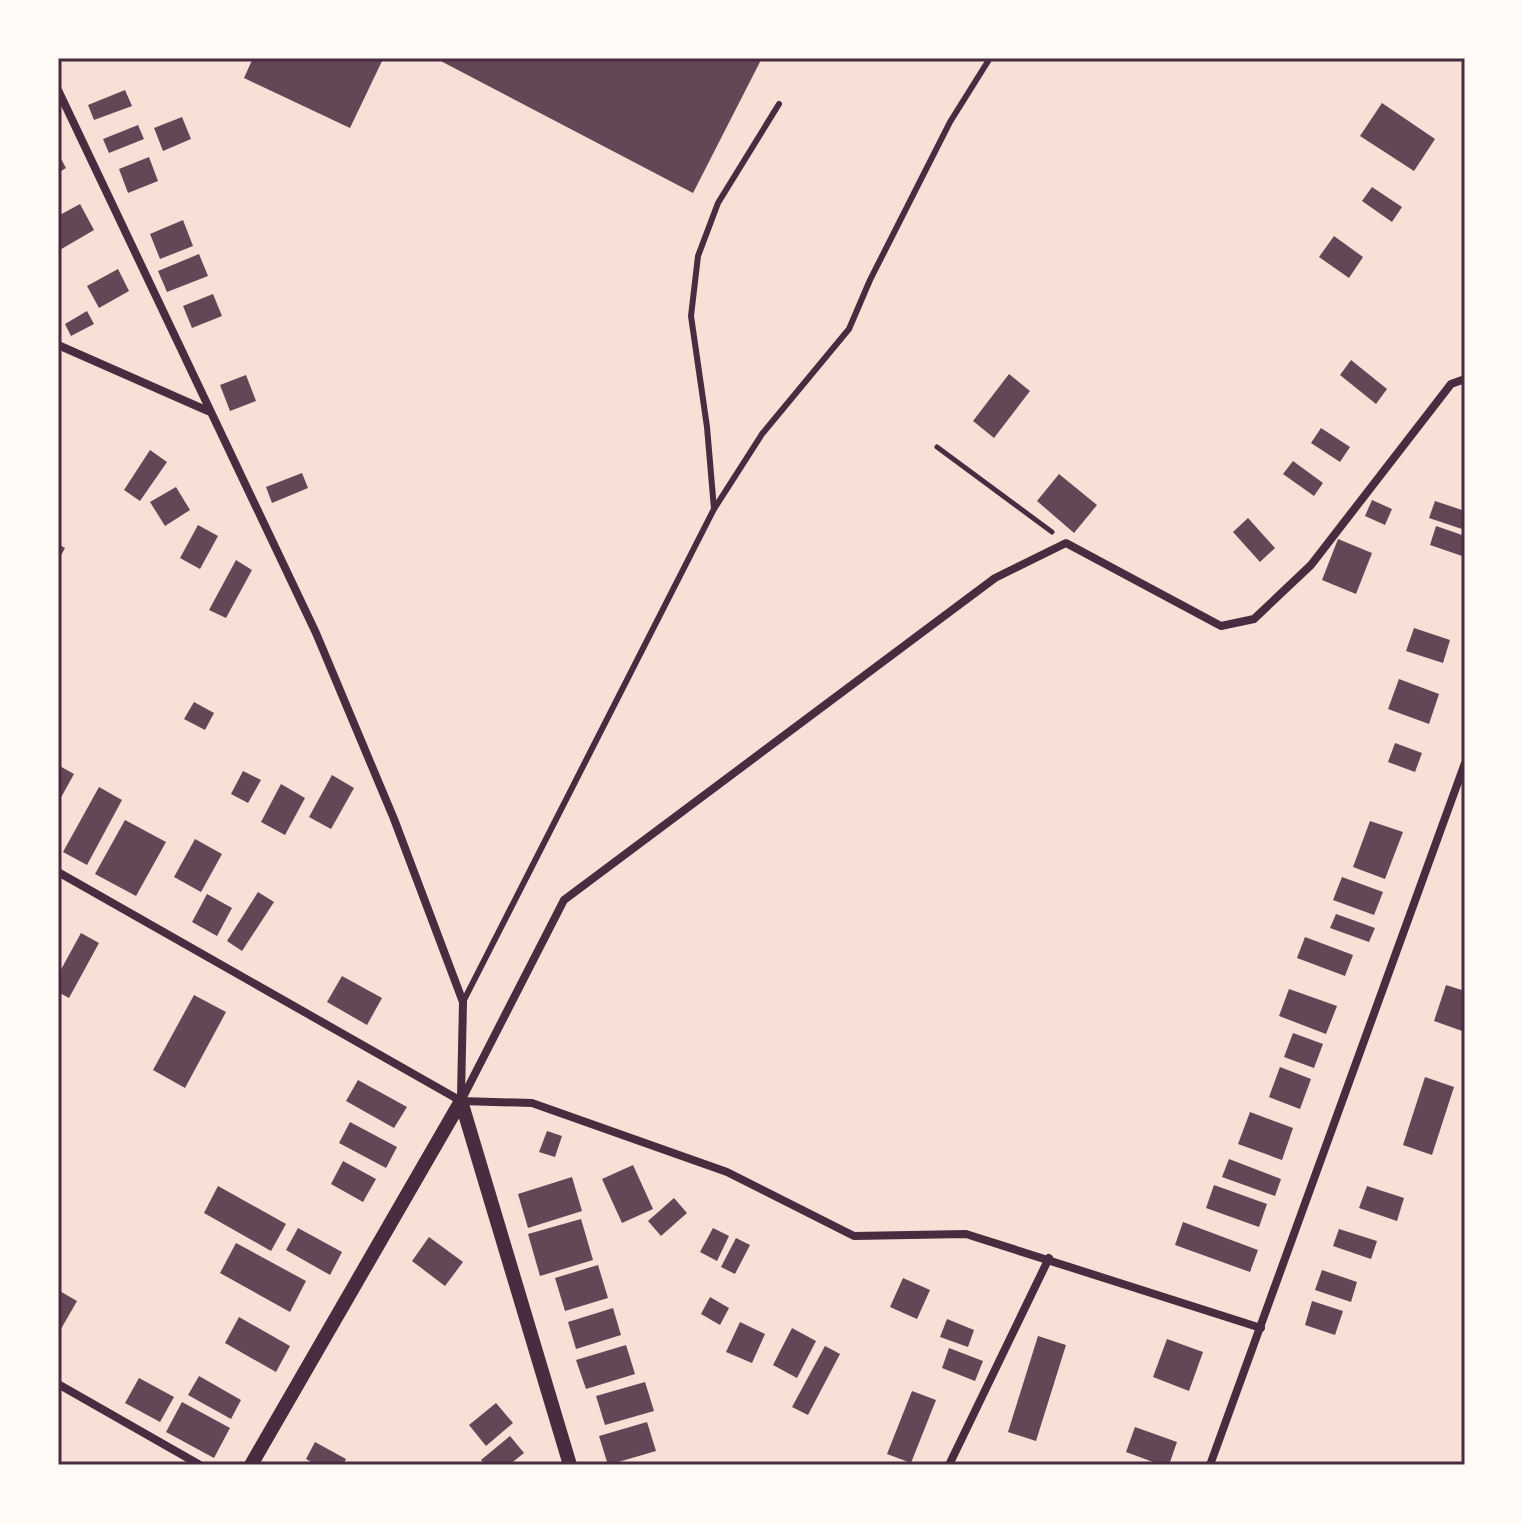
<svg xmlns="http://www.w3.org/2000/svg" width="1523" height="1523" font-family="Lato,sans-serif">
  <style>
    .building { fill: #644757 }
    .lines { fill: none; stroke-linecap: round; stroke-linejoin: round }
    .path { stroke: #4a2c40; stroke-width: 5 }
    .service { stroke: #4a2c40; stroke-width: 6 }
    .minor { stroke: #4a2c40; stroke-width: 8 }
    .tertiary { stroke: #4a2c40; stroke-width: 14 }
    .neatline { fill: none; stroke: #4a2c40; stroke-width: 3 }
  </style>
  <rect width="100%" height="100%" fill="#f7e1d7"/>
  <g class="building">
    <path d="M253 58H381L383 59 350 128 244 78Z"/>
    <path d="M435 58H762L693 193Z"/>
    <path d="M125 90 132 106 94 120 88 105Z"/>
    <path d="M1382 103 1435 139 1414 171 1360 136Z"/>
    <path d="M182 117 191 139 163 151 154 128Z"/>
    <path d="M138 125 144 139 109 153 103 139Z"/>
    <path d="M58 153 66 168 58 173Z"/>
    <path d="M149 157 158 181 128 193 119 169Z"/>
    <path d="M1372 187 1402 207 1392 222 1362 201Z"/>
    <path d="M80 204 94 230 58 251V216Z"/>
    <path d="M183 220 193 246 160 259 150 234Z"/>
    <path d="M1334 236 1363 257 1349 278 1319 257Z"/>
    <path d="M199 254 208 276 167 292 158 271Z"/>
    <path d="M118 269 129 291 99 308 87 286Z"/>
    <path d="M213 294 222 316 192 328 183 306Z"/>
    <path d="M87 311 94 324 71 336 65 324Z"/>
    <path d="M1351 360 1387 389 1376 404 1340 375Z"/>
    <path d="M1009 374 1030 391 994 438 973 421Z"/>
    <path d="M246 375 256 401 230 411 220 385Z"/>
    <path d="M1321 428 1350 447 1340 462 1311 443Z"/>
    <path d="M150 450 167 462 140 501 124 490Z"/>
    <path d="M1293 461 1323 483 1314 496 1283 474Z"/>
    <path d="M302 473 308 488 272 503 266 487Z"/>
    <path d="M1059 474 1097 505 1074 533 1037 501Z"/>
    <path d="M176 487 190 510 165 526 150 502Z"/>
    <path d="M1372 500 1392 509 1385 525 1365 516Z"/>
    <path d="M1435 501 1465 511V530L1429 518Z"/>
    <path d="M1248 518 1275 548 1260 562 1233 532Z"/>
    <path d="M198 525 218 536 200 569 180 558Z"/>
    <path d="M1436 526 1465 536V557L1430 545Z"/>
    <path d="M1338 539 1372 553 1356 594 1322 580Z"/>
    <path d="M58 544 65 548 58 561Z"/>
    <path d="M236 560 252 570 226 618 209 610Z"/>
    <path d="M1414 628 1450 640 1443 663 1406 651Z"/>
    <path d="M1399 679 1439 694 1429 724 1388 709Z"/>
    <path d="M194 702 214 713 205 730 184 719Z"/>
    <path d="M1395 743 1422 753 1415 772 1388 762Z"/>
    <path d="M58 765 74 774 58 803Z"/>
    <path d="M243 771 261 780 248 803 231 794Z"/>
    <path d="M332 775 354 788 331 829 309 817Z"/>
    <path d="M281 784 305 798 285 835 261 822Z"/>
    <path d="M99 787 122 800 87 865 63 852Z"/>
    <path d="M125 820 166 842 136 896 95 874Z"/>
    <path d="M1370 821 1403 832 1385 879 1353 867Z"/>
    <path d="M195 839 222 854 201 892 174 877Z"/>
    <path d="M1342 877 1383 892 1374 915 1333 900Z"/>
    <path d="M258 892 274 902 242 951 227 941Z"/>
    <path d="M207 894 232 908 217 936 192 922Z"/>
    <path d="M1336 914 1375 928 1369 942 1330 928Z"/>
    <path d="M81 933 99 943 69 998 58 992V975Z"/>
    <path d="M1305 937 1353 955 1345 976 1297 958Z"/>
    <path d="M342 976 382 998 367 1025 327 1002Z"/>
    <path d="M1446 985 1465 991V1032L1434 1021Z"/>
    <path d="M1289 989 1337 1006 1326 1034 1279 1016Z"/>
    <path d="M194 995 226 1012 185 1088 153 1070Z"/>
    <path d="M1293 1033 1323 1044 1314 1068 1284 1057Z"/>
    <path d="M1280 1067 1311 1079 1300 1109 1269 1097Z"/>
    <path d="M1425 1077 1454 1087 1432 1155 1403 1145Z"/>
    <path d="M358 1080 407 1107 394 1128 346 1101Z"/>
    <path d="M1250 1112 1293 1128 1282 1160 1238 1144Z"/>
    <path d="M350 1122 397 1147 386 1168 339 1143Z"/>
    <path d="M547 1131 562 1136 555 1157 539 1152Z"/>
    <path d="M1229 1159 1281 1179 1275 1196 1222 1177Z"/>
    <path d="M343 1161 376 1179 363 1202 331 1184Z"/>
    <path d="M633 1165 653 1209 622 1223 602 1179Z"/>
    <path d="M572 1177 582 1211 528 1228 518 1194Z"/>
    <path d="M1214 1185 1267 1204 1259 1227 1206 1208Z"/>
    <path d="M218 1186 286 1224 271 1251 204 1213Z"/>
    <path d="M1367 1186 1404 1198 1397 1221 1359 1208Z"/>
    <path d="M674 1198 687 1213 661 1236 648 1221Z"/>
    <path d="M581 1219 593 1260 540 1276 528 1234Z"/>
    <path d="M1183 1222 1258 1250 1250 1272 1175 1245Z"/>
    <path d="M298 1228 342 1252 330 1275 286 1250Z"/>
    <path d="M713 1228 729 1236 717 1261 700 1252Z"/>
    <path d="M1339 1229 1377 1241 1371 1259 1333 1246Z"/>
    <path d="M429 1237 463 1262 445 1286 412 1261Z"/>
    <path d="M736 1238 750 1245 735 1274 721 1267Z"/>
    <path d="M236 1243 306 1281 290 1312 220 1273Z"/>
    <path d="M598 1265 608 1298 565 1311 555 1278Z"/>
    <path d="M1322 1270 1357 1282 1351 1302 1315 1290Z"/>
    <path d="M903 1278 930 1290 917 1319 890 1307Z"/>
    <path d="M58 1290 77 1301 61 1329 58 1327Z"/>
    <path d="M710 1297 729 1308 720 1325 701 1314Z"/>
    <path d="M1312 1301 1343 1311 1335 1335 1305 1325Z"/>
    <path d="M613 1308 621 1335 576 1349 568 1322Z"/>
    <path d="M239 1317 290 1346 276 1372 225 1343Z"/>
    <path d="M947 1319 974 1330 968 1347 940 1337Z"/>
    <path d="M740 1322 765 1334 752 1363 726 1352Z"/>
    <path d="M792 1328 816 1341 797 1378 773 1365Z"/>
    <path d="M1038 1336 1066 1345 1036 1441 1008 1432Z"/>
    <path d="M1167 1339 1203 1352 1189 1391 1153 1377Z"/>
    <path d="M626 1345 635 1374 586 1389 576 1360Z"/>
    <path d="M825 1346 840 1354 808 1415 792 1407Z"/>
    <path d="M949 1348 983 1361 975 1381 942 1368Z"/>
    <path d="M199 1376 241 1400 231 1419 188 1395Z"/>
    <path d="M139 1378 174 1397 160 1422 125 1403Z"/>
    <path d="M645 1382 654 1411 605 1425 596 1396Z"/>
    <path d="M912 1391 936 1400 911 1463 887 1454Z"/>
    <path d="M182 1402 230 1428 214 1458 166 1432Z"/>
    <path d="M496 1403 513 1423 486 1446 469 1425Z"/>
    <path d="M647 1422 656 1451 608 1465 599 1436Z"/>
    <path d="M1135 1427 1177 1442 1169 1465H1161L1126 1452Z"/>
    <path d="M510 1436 524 1453 509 1465H485L481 1460Z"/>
    <path d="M315 1442 346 1459 343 1465H316L306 1459Z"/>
  </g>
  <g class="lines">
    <path class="path" d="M937 447 1052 532"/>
    <g class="service">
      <path d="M714 509 762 434 849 329 870 280 950 122 990 58"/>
      <path d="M463 1002 714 509 707 427 691 316 698 256 718 203 779 104"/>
    </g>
    <g class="minor">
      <path d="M58 90 316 633 394 819 463 1002 461 1096"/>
      <path d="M58 345 208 411"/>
      <path d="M58 872 461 1101 532 1103 727 1172 854 1236 966 1234 1261 1328"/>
      <path d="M461 1101 564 900 995 578 1066 543 1221 626 1254 619 1311 565 1451 384 1465 379"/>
      <path d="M58 1384 200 1465"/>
      <path d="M949 1465 1049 1258"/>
      <path d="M1210 1465 1465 763"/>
    </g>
    <g class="tertiary">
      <path d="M461 1101 570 1465"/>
      <path d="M251 1465 461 1101"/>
    </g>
  </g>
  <rect width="1523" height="1523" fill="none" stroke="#fffaf5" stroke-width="120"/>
  <rect x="60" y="60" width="1403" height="1403" class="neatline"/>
</svg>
